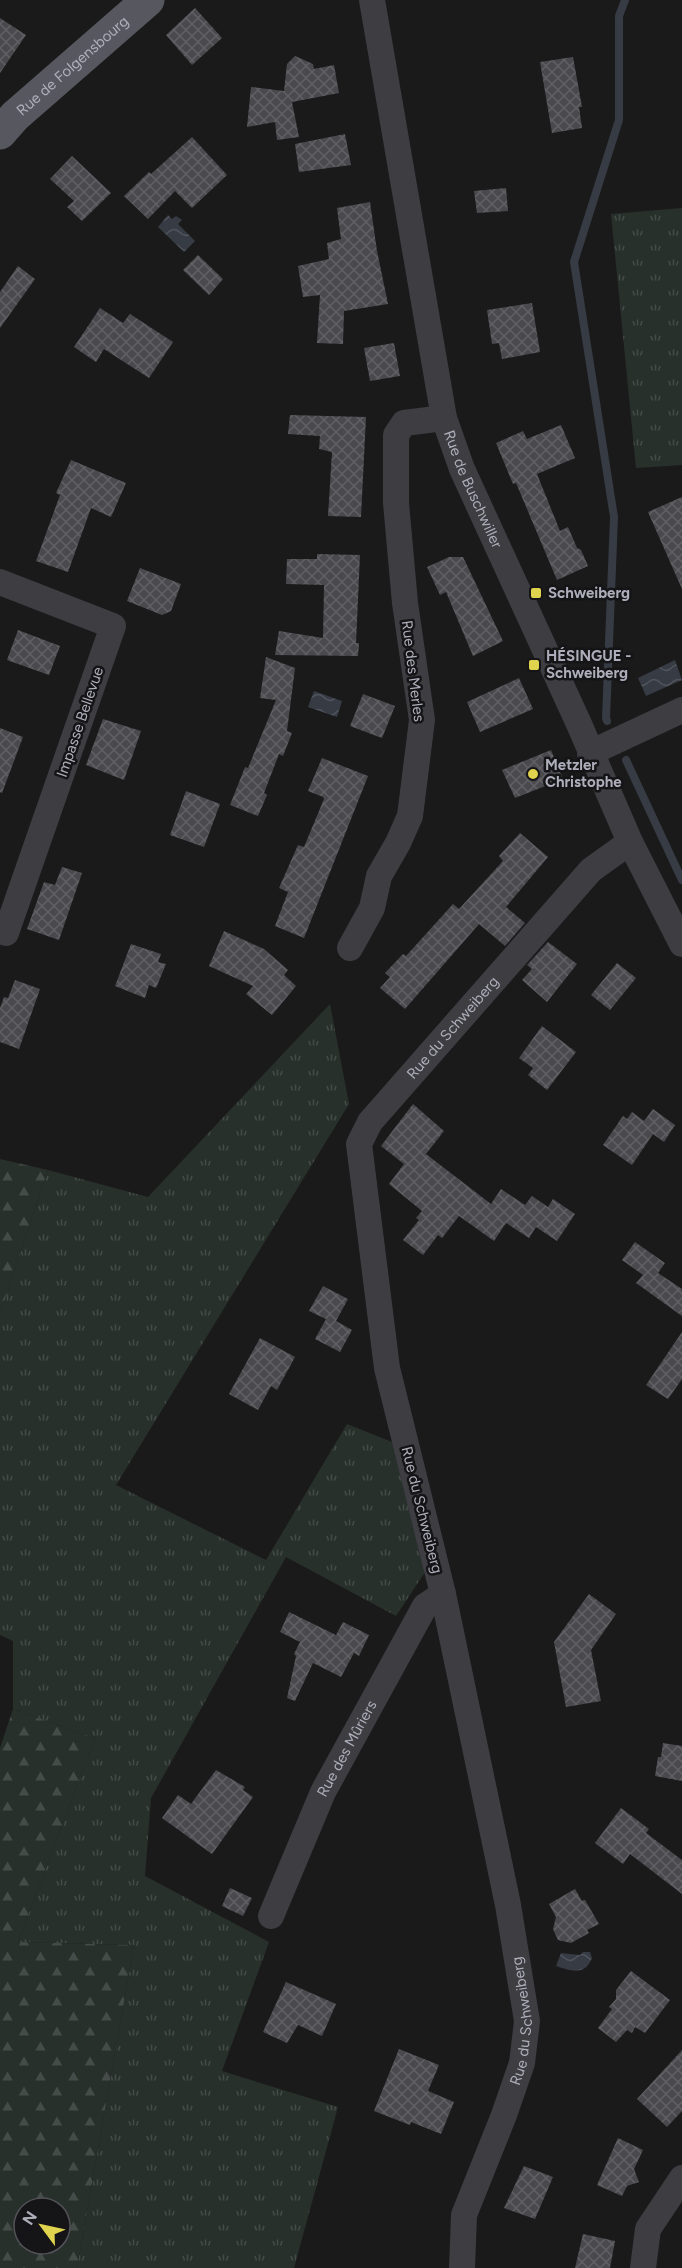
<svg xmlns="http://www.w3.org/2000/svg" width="682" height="2268" font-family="Figtree,sans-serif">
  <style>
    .grass { fill: url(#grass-tufts) }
    .forest { fill: url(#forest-firs); fill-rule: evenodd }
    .water { fill: url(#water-waves) }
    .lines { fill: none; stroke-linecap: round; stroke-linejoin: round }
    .stream { stroke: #363b44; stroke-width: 8 }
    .building { fill: url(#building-cross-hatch) }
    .minor { stroke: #3d3d42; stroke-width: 26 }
    .major { stroke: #57575f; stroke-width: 33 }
    .poi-dot { fill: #e0d34d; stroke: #151416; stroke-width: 2 }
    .labels { text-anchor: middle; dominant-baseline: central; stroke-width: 5; stroke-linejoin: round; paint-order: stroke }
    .street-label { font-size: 15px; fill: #adaeba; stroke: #151416 }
    .poi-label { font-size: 15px; font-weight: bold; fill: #adaeba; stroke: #151416; text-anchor: start }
  </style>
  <defs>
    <pattern id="grass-tufts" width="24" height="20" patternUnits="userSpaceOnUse" patternTransform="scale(1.5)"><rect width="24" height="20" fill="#28302b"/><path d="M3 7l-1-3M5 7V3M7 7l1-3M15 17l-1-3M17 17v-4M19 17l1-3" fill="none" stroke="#444b48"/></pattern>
    <pattern id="forest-firs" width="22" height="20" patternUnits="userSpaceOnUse" patternTransform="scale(1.5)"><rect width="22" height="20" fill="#28302b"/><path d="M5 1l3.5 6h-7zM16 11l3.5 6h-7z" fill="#444b48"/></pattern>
    <pattern id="water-waves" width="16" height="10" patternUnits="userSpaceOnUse" patternTransform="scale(1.5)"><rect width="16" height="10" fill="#363b44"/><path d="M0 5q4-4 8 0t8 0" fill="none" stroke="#50555d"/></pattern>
    <pattern id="building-cross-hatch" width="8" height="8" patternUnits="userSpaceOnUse" patternTransform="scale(1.5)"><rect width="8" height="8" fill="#49494e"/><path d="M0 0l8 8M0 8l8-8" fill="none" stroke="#616165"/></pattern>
  </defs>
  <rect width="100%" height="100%" fill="#1a1a1b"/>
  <g class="grass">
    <path d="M682 208V465L636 468 611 214Z"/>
    <path d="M330 1004 349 1104 116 1485 266 1560 347 1424 397 1444 431 1563 396 1616 286 1557 151 1798 145 1876 269 1942 222 2071 338 2107 294 2268H77L134 1945 18 1942 95 1738 13 1709V1641L0 1635V1314L48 1170 148 1197Z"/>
  </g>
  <g class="forest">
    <path d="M0 1159 48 1170 0 1314Z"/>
    <path d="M13 1709 95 1738 18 1942 134 1945 77 2268H0V1748ZM24 2208H60V2244H24Z"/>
  </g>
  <g class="water">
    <path d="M168 215 172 219 176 216 182 220 178 224 195 241 184 252 158 227Z"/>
    <path d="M675 660 682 680 646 696 638 678Z"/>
    <path d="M314 691 342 701 337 717 308 707Z"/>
    <path d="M583 1952H590L592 1958C585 1976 571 1971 556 1966L561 1953 580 1955Z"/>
  </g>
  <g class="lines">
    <g class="stream">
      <path d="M607 721 606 718 614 517 574 262 619 120V16L625 0"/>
      <path d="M626 760 682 880"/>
    </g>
  </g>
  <g class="building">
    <path d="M195 8 222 38 192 65 166 35Z"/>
    <path d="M0 18 26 35 0 73Z"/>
    <path d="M295 56 313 64 314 69 334 65 339 93 292 102 299 137 277 140 275 122 247 127 251 87 284 91 287 64Z"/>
    <path d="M573 57 582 107H579L582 128 552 133 540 62Z"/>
    <path d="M345 134 351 165 299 172 295 144Z"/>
    <path d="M192 137 227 175 192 208 175 191 148 219 124 196 149 172 151 174Z"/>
    <path d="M72 156 111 193 82 221 67 207 74 201 50 179Z"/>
    <path d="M506 188 508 211 477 213 474 191Z"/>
    <path d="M370 202 377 251 388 304 344 311 343 344 317 343 320 295 303 297 298 266 329 259 327 243 341 239 337 208Z"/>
    <path d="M198 255 223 279 209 295 183 270Z"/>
    <path d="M18 266 35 279 0 328V292Z"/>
    <path d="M532 303 540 352 502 359 499 343 492 344 487 310Z"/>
    <path d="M100 308 123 323 130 314 173 342 149 378 104 349 96 362 74 347Z"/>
    <path d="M394 343 400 376 370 381 364 348Z"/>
    <path d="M290 415 366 417 361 517 328 516 332 452 319 449 320 436 288 434Z"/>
    <path d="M561 425 575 458 537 474 560 531 568 527 577 548 581 550 588 566 557 580 516 483 513 484 496 443 523 431 527 439Z"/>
    <path d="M71 460 126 483 111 517 91 508 68 572 36 561 60 495 56 493Z"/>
    <path d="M682 497V589L648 512Z"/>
    <path d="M317 554 360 555 356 643H359L358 656 275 655 279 631 323 638 324 585 286 584 287 559H317Z"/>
    <path d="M449 557H463L503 641 473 656 446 592 440 595 427 567Z"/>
    <path d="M140 568 181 584 171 611 162 615 127 601Z"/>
    <path d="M18 630 60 646 49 675 7 660Z"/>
    <path d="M266 657 295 668 287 731 292 733 283 756 279 754 264 793 267 795 258 816 230 805 245 767 248 768 276 700 260 698Z"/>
    <path d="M519 678 533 709 480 732 467 702Z"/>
    <path d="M363 694 395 706 382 738 350 726Z"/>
    <path d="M103 719 141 731 124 780 86 765Z"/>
    <path d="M0 728 23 737 2 793 0 792Z"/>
    <path d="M551 750 563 779 515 798 502 770Z"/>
    <path d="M322 758 368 776 304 938 275 926 288 892 279 888 298 845 304 847 324 799 323 797 308 791Z"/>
    <path d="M186 791 220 804 204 847 170 835Z"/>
    <path d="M520 833 548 857 506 907 525 923 505 946 479 924 405 1009 380 988 390 977 385 973 403 954 406 956 453 904 459 909 503 861 499 856Z"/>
    <path d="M62 867 82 873 59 940 27 929 44 882 55 885Z"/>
    <path d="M224 931 264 949 288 970 284 975 296 986 272 1015 246 994 253 986 209 966Z"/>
    <path d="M548 942 577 964 547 1002 522 980 532 969 527 965Z"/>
    <path d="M131 944 161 954 158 962 166 964 156 988 149 985 145 998 115 986Z"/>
    <path d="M617 963 636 978 610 1010 591 995Z"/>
    <path d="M15 980 40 989 19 1049 0 1042V1008L4 997 8 998Z"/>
    <path d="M542 1026 576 1052 547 1090 528 1075 533 1068 519 1058Z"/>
    <path d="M413 1104 444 1131 426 1154 491 1204 501 1189 525 1205 532 1196 548 1207 553 1199 575 1214 557 1241 536 1227 529 1238 506 1223 494 1241 459 1216 442 1238 438 1235 423 1255 403 1240 419 1220 416 1218 422 1211 389 1184 404 1164 381 1146Z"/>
    <path d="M653 1109 675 1125 664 1142 653 1134 632 1165 603 1145 623 1116 627 1119 632 1112 644 1121Z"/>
    <path d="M635 1242 665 1263 658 1273 682 1289V1316L636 1283 643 1275 622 1260Z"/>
    <path d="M323 1286 348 1299 336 1321 352 1330 340 1352 315 1339 326 1319 309 1311Z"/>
    <path d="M682 1332V1379L668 1399 646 1385Z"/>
    <path d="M260 1338 295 1357 277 1390 271 1386 258 1410 229 1394Z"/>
    <path d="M589 1594 616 1614 591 1650 601 1701 566 1707 554 1642Z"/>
    <path d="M289 1612 336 1635 343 1622 369 1635 359 1656 354 1653 341 1677 313 1663 295 1701 287 1698 296 1656 294 1654 300 1642 280 1632Z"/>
    <path d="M663 1743 682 1746V1781L655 1776 658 1757H661Z"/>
    <path d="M216 1770 245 1787 243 1790 253 1797 212 1854 162 1818 178 1795 191 1804Z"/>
    <path d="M621 1808 649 1829 646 1833 682 1860V1894L630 1854 623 1864 595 1843Z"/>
    <path d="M230 1888 252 1898 243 1916 222 1906Z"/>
    <path d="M575 1889 582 1901 585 1900 599 1924 587 1930 589 1933 571 1943 558 1940 553 1929 556 1917 549 1904Z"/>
    <path d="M631 1971 670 2000 645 2033 635 2027 632 2033 627 2030 616 2042 598 2028 612 2009 609 2007 616 1999V1990Z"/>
    <path d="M286 1982 336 2004 322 2036 298 2025 287 2043 263 2032Z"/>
    <path d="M399 2049 439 2065 428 2091 454 2102 441 2134 411 2122 410 2125 374 2111Z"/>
    <path d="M682 2050V2111L667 2127 637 2099Z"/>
    <path d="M618 2138 643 2150 634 2169 639 2182 627 2186 622 2196 597 2185Z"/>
    <path d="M524 2166 553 2177 535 2219 504 2208Z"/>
    <path d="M583 2234 615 2241 610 2268H575Z"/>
  </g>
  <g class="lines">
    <g class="minor">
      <path id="s1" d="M372 0 444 418 462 469 579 724 630 842 682 944"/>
      <path d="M0 582 113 626 6 933"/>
      <path d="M590 753 682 710"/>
      <path d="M350 948 372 908 379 876 398 843 410 816 422 720 405 603 396 503V435L404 423 444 418"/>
      <path id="s2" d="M271 1916 323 1792 425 1606 443 1594"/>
      <path id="s3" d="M462 2268 464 2215 504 2115 522 2063 527 2021 508 1905 443 1594 387 1368 359 1144 370 1122 591 870 630 842"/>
      <path d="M643 2268 648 2229 682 2178"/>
    </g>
    <path class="major" id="s4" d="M0 133 15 116 148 0"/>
  </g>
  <g class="poi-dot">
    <rect x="530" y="587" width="12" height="12" rx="3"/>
    <rect x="528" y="659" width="12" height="12" rx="3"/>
    <circle cx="533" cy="774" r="6"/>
  </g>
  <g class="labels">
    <g class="street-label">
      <text stroke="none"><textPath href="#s4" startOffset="99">Rue de Folgensbourg</textPath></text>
      <text stroke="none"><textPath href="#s1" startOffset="501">Rue de Buschwiller</textPath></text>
      <text transform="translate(413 671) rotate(83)">Rue des Merles</text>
      <text transform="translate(80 722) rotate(-71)">Impasse Bellevue</text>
      <text stroke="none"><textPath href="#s3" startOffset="1302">Rue du Schweiberg</textPath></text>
      <text transform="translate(422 1510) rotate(76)">Rue du Schweiberg</text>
      <text stroke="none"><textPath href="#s2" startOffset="184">Rue des Mûriers</textPath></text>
      <text stroke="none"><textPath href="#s3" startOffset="258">Rue du Schweiberg</textPath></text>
    </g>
    <g class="poi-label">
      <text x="548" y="593">Schweiberg</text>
      <text x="546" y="656">HÉSINGUE -<tspan x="546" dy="17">Schweiberg</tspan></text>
      <text x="545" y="765">Metzler<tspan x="545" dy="17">Christophe</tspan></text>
    </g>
  </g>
  <g transform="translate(42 2226) rotate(303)"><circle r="28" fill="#151416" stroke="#525258" stroke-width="1.5"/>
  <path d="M0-4.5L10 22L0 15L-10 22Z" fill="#e0d34d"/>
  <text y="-9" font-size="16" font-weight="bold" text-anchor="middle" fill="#adaeba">N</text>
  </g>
</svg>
